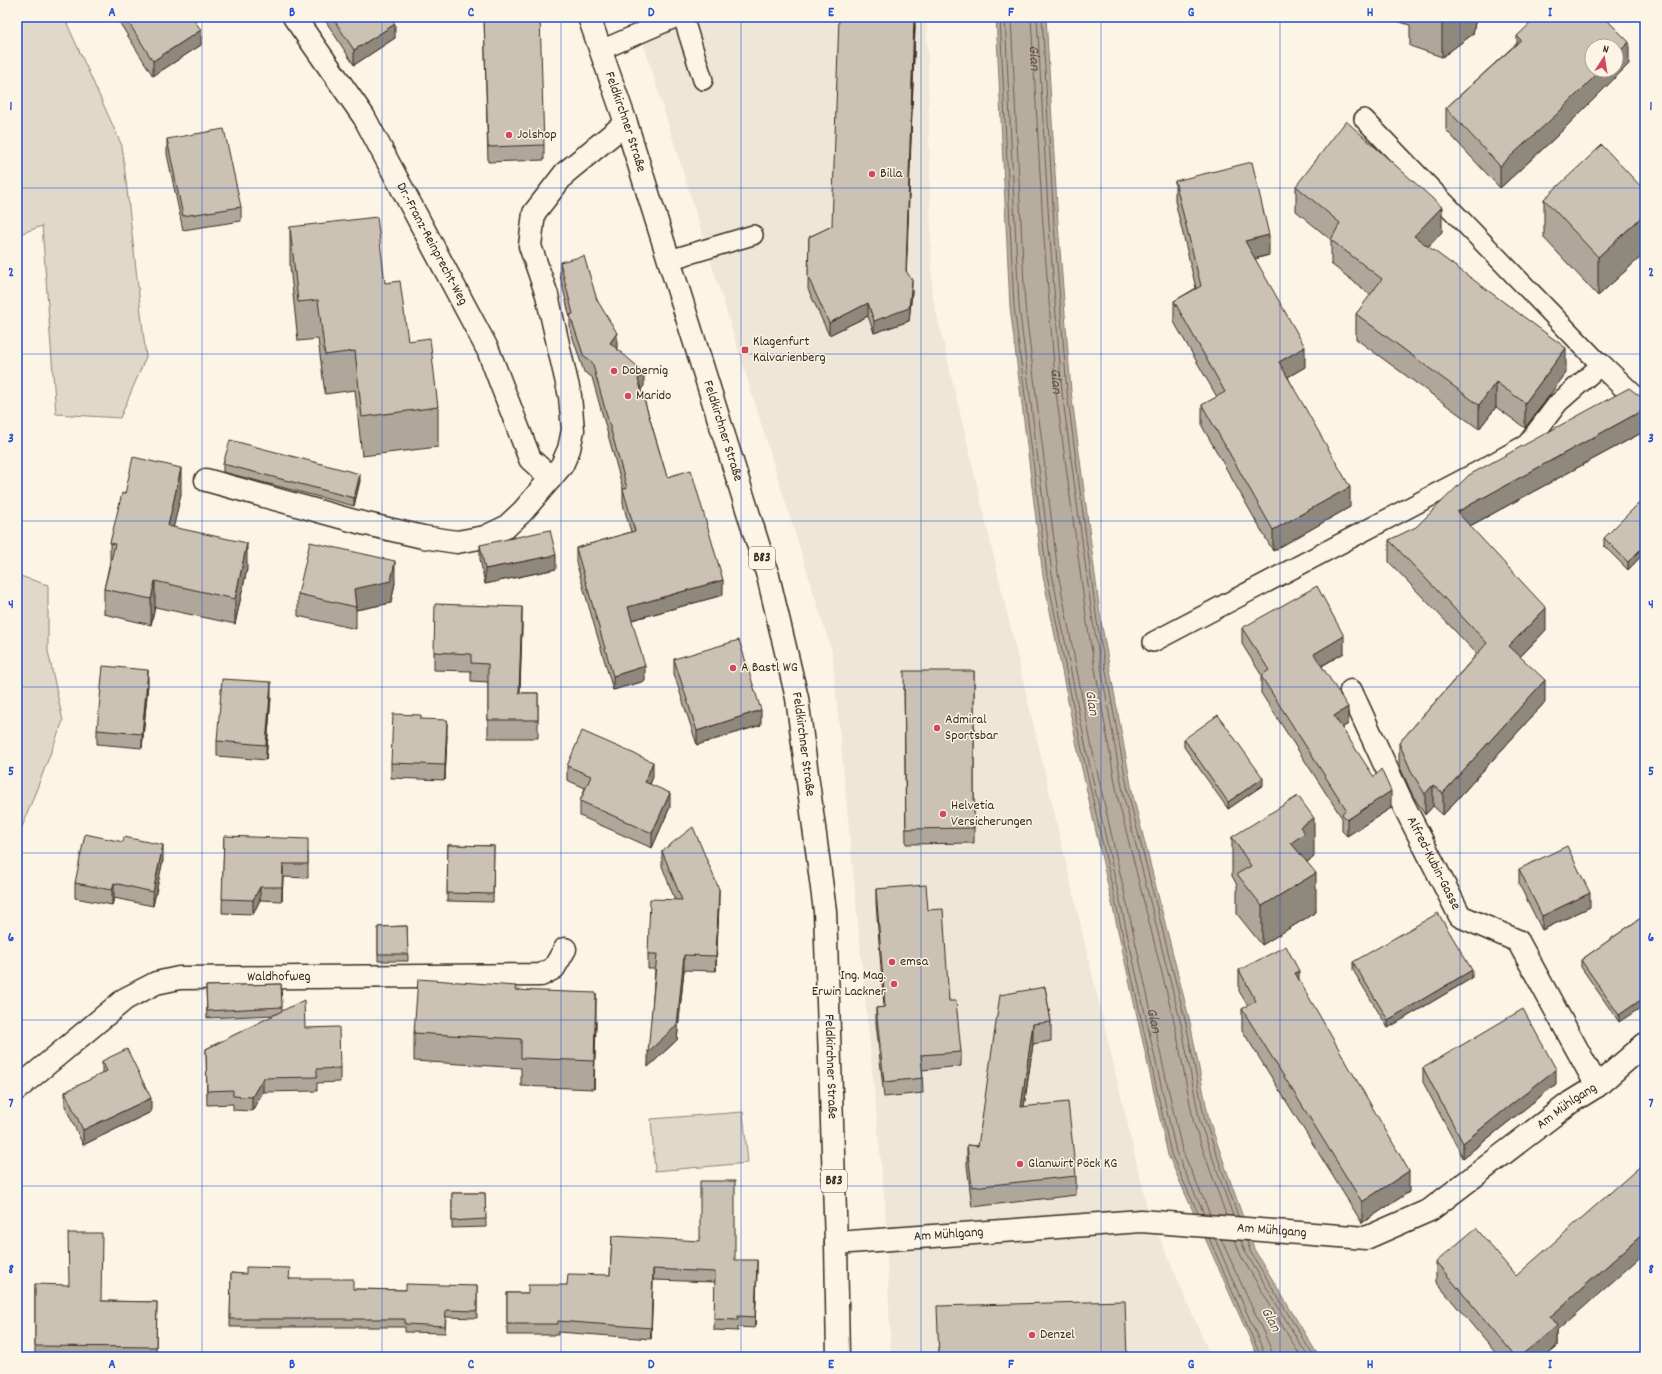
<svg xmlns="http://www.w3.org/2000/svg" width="1662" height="1374" font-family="Dekko,sans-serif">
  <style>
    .built { fill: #eee6d6 }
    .green { fill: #e0d8c8; stroke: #8e8173 }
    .water { fill: #b7ad9e; stroke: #85796b }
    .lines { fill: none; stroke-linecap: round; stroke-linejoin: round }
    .shore { stroke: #6d5e51; stroke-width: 1 }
    .lane-casing { stroke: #3b2a1e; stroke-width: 22 }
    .street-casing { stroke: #3b2a1e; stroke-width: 25 }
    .primary-casing { stroke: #3b2a1e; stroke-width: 25 }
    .lane { stroke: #fcf5e5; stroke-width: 19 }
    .street { stroke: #fcf5e5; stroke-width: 22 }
    .primary { stroke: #fcf5e5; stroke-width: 22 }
    .wall { fill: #afa79a; stroke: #3b2a1e }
    .shaded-wall { fill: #8f887d; stroke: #3b2a1e }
    .building { fill: #ccc2b3; stroke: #3b2a1e }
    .grid { fill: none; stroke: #1d4ed8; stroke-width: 1; stroke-opacity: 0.55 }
    .poi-dot { fill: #d1495b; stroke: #fcf5e5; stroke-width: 1.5 }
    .labels { text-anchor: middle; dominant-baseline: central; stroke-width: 3; stroke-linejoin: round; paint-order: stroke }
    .shield { fill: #fcf5e5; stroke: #75675a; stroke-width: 1 }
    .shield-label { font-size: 13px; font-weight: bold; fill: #3b2a1e }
    .street-label { font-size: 14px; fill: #3b2a1e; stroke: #fcf5e5 }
    .poi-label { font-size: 14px; fill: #3b2a1e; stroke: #fcf5e5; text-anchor: start }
    .water-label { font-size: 15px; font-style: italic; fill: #605144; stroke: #fcf5e5 }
    .neatline { fill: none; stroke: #1d4ed8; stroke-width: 1.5 }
    .grid-label { font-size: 13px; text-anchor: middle; font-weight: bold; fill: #1d4ed8 }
  </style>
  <rect width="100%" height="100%" fill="#fcf5e5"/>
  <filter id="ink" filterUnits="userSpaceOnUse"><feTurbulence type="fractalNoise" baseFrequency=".025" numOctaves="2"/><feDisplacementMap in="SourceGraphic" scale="8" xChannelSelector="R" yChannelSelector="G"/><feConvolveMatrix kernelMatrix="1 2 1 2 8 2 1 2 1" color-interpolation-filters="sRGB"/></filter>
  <g filter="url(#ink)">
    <path class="built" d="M635 17H927L932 294 1148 1211 1211 1357H891L885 1204 832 652Z"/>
    <g class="green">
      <path d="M17 17H64L122 146 146 357 120 418 56 414 42 226 17 235Z"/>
      <path d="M17 575 48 585V651L63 721 17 840Z"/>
      <path d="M743 1112 748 1163 655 1171 651 1119Z"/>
    </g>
    <path class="water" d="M996 17H1046L1058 224 1071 391 1101 621 1133 796 1190 1022 1209 1120 1254 1249 1319 1357H1258L1168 1155 1078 751 1043 576 1010 307Z"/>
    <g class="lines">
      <g class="shore">
        <path d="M1000 17 1014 306 1047 575 1082 750 1171 1154 1198 1213"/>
        <path d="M1005 17 1019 306 1052 574 1086 749 1176 1152 1204 1214"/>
        <path id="s1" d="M1011 17 1025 305 1058 573 1092 748 1182 1150 1210 1214"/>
        <path id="s2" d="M1031 17 1043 225 1056 392 1087 623 1118 799 1175 1025 1194 1124 1226 1215"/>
        <path d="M1037 17 1049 225 1062 392 1093 622 1124 798 1181 1024 1200 1122 1233 1216"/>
        <path d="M1042 17 1054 224 1067 391 1097 622 1129 797 1186 1023 1205 1121 1238 1216"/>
        <path d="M1209 1238 1261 1357"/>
        <path d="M1215 1239 1266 1357"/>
        <path d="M1221 1239 1271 1349 1272 1357"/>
        <path d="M1235 1240 1241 1256 1301 1357"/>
        <path d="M1241 1241 1246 1253 1308 1357"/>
        <path d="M1247 1241 1250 1251 1314 1357"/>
      </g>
      <g class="lane-casing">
        <g id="lane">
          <path d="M683 17 703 80"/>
          <path d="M601 50 677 17"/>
          <path d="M669 260 753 235"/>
          <path d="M1153 642 1475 473 1527 444 1558 403 1601 365 1364 119"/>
        </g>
      </g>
      <g class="street-casing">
        <g id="street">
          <path id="s3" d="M294 17 364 117 488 350 530 459 551 478"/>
          <path d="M1601 365 1645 407"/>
          <path d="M206 480 358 522 423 537 457 542 485 537 506 527 523 511 562 465 569 449 573 430 570 396 560 353 547 295 530 246 534 213 565 173 626 123"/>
          <path id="s4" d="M1351 691 1401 800 1460 916 1518 941 1597 1086"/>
          <path id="s5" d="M17 1089 125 999 156 983 179 978 541 975 554 968 565 949"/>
          <path id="s6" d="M836 1243 1141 1221 1366 1238 1430 1210 1571 1102 1597 1086 1645 1044"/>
        </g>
      </g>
      <g class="primary-casing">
        <g id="primary">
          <path id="s7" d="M589 17 626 123 768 576 797 698 825 911 836 1243 838 1357"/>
        </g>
      </g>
      <use href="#lane" class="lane"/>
      <use href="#street" class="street"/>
      <use href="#primary" class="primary"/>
    </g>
    <g class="wall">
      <path d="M116 17H192L201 45 153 76Z"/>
      <path d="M323 17H391L395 38 354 65Z"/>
      <path d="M484 17 544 145V160L488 162Z"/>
      <path d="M1383 17H1476L1473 34 1442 57 1410 46V25Z"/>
      <path d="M915 26 906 271 912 292 909 321 874 333 868 316 829 335 808 289 809 237 832 226Z"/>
      <path d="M1517 36 1629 64 1557 136 1500 188 1446 130V108L1517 43Z"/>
      <path d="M167 139 241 207V221L183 230 167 154Z"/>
      <path d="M1175 181 1269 255 1255 259 1305 367 1288 377 1350 507 1273 551 1202 426V405L1217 397 1174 322V301L1196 288 1175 201Z"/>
      <path d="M1296 186 1442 232 1428 247 1566 373 1525 428 1496 407 1479 429 1356 339V314L1371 295 1331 264V240L1296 211Z"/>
      <path d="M1645 191V253L1598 296 1544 238V199Z"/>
      <path d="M290 227 385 283 408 341 438 407V447L362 456 355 390 325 394 318 339 298 341 290 266Z"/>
      <path d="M560 262 597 300 617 347 616 349 644 386 641 389 667 477 723 595 632 620 645 681 613 690 576 562V548L631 532 623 504V489L592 377 584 372 570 329V318L560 276Z"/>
      <path d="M1645 431 1470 526 1546 630 1520 657 1545 702 1443 815 1433 806 1425 815 1412 794 1399 765V743L1477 654 1389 562V540Z"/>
      <path d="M223 464 360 481 354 506 223 472Z"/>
      <path d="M125 494H181L173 527 247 569 235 624 155 607 151 625 104 614V589L110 562V543Z"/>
      <path d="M1645 497V552L1628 570 1604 546V538Z"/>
      <path d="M480 545 556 569 485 584 480 559Z"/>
      <path d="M395 583 391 603 356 610V629L298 616V594Z"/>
      <path d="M522 625 520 693H538V738H488V682L471 681V671L434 670V652Z"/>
      <path d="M1242 628 1344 653 1322 666 1348 724 1342 728 1391 808 1347 836 1342 831V818L1261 693V676H1262L1242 644Z"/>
      <path d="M674 659 761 725 697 745 674 674Z"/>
      <path d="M974 671V843L906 844 904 686Z"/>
      <path d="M148 684 142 748 97 744V730Z"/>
      <path d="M271 697 266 760 217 756V741Z"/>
      <path d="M421 719 447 735 445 780 391 778V763Z"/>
      <path d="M1184 739 1263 785 1228 809 1184 747Z"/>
      <path d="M567 766 653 777 650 784 670 807 652 848 580 816V801L585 788 567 780Z"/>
      <path d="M224 836 308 852V878L283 877 282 901 260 900 253 914 222 913Z"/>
      <path d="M1232 837 1314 857 1307 862 1316 912 1262 945 1237 914V885L1232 876Z"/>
      <path d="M448 845 494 846 493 902 447 901Z"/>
      <path d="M662 851 719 904 716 971 684 970 677 1040 648 1067 655 969H648V954L675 900 662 866Z"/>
      <path d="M163 860 153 906 114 898 112 905 75 898V883Z"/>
      <path d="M1519 869 1590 907 1542 930 1519 884Z"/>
      <path d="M876 889 928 910 961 1052V1066L922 1070 923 1093 884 1097 876 1023V1008L884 1007 876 903Z"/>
      <path d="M1645 915 1619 1022 1581 967V960Z"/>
      <path d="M407 926 408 961H378V927Z"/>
      <path d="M1353 962 1472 978 1388 1028 1353 970Z"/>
      <path d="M1239 970 1299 980 1409 1192 1362 1223 1242 1030V1009L1248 1006 1239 991Z"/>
      <path d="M281 984 282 1011 305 1028 340 1068V1082L317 1083V1091L263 1092 252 1111 233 1110V1104L207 1105 206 1049 275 1015 207 1018 206 986Z"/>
      <path d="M1045 987 1051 1022V1041L1033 1044 1024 1107 1076 1176V1195L972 1207 967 1165V1145L978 1146Z"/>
      <path d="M516 990 596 1022 594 1089 521 1086V1068L414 1061V1033Z"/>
      <path d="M102 1061 151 1112 83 1145 65 1106V1092L102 1074Z"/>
      <path d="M1423 1068 1556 1084 1463 1158 1423 1082Z"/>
      <path d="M452 1193H485L486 1227 452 1228Z"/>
      <path d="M612 1236 735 1260 757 1271 755 1328 738 1327V1331L714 1330 715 1282 653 1280 651 1339 558 1332V1335H507V1293H528L567 1285 610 1275Z"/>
      <path d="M1436 1262 1516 1276 1557 1331V1346L1544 1357H1499L1436 1282Z"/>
      <path d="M231 1273 290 1279 353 1289 406 1290 477 1286V1318L446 1317 445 1333 405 1332V1327H230Z"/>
      <path d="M35 1284 101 1301 157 1302 156 1357H35Z"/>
    </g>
    <g class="shaded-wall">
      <path d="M915 17V26L906 283V271Z"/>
      <path d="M1443 17H1476L1473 34 1442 57V18Z"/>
      <path d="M395 24V38L354 65V50Z"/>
      <path d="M201 30V45L153 76V61Z"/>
      <path d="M1629 42V64L1557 136 1500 188V166L1601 70H1616V55Z"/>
      <path d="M1442 207V232L1414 261V236Z"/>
      <path d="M1645 214V253L1598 296V257Z"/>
      <path d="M1269 235V255L1245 261V241Z"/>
      <path d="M912 280V292L909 321 874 333V321Z"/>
      <path d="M868 303V316L829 335V323Z"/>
      <path d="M617 333V347L610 358V343Z"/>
      <path d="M1305 347V367L1279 382V362Z"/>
      <path d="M1566 348V373L1525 428V403Z"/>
      <path d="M644 372V386L638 393V379Z"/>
      <path d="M1496 382V407L1479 429V405Z"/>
      <path d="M1645 409V431L1457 533V512Z"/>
      <path d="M181 468V494L168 552V526Z"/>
      <path d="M360 474V481L354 506V498Z"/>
      <path d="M1350 487V507L1273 551V530Z"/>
      <path d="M247 543V569L235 624V599Z"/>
      <path d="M1645 545V552L1628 570V562Z"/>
      <path d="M556 555V569L485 584V569Z"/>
      <path d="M395 561V583L391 603 356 610 354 589Z"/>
      <path d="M723 580V595L628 621V607Z"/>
      <path d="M155 581V607L151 625V599Z"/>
      <path d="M522 607V625L519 711V693Z"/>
      <path d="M1546 608V630L1509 668V646Z"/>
      <path d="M1344 636V653L1314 670V654Z"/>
      <path d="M645 666V681L613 690V676Z"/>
      <path d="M148 670V684L142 748V734Z"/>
      <path d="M1545 680V702L1443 815V793Z"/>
      <path d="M271 682V697L266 760V745Z"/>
      <path d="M1348 707V724L1334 733V716Z"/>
      <path d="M761 710V725L697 745V731Z"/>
      <path d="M447 720V735L445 780V765Z"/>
      <path d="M653 762V777L645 796V782Z"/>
      <path d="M1263 778V785L1228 809V802Z"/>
      <path d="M1433 785V806L1425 815V794Z"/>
      <path d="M1391 791V808L1347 836V820Z"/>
      <path d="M670 793V807L652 848V833Z"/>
      <path d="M1314 818V857L1305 863 1291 843 1300 827Z"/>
      <path d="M163 845V860L153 906V892Z"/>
      <path d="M283 864V877L282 901V887Z"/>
      <path d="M1316 873V912L1262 945V906Z"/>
      <path d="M114 883V898L112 905V890Z"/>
      <path d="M260 887V900L253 914V900Z"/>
      <path d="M719 889V904L716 971V956Z"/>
      <path d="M1590 893V907L1542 930V916Z"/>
      <path d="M684 955V970L677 1040 648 1067V1052Z"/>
      <path d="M1472 970V978L1388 1028V1020Z"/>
      <path d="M1299 971V992L1295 973Z"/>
      <path d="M596 993V1022L594 1089V1061Z"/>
      <path d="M1645 997V1005L1619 1022V1015Z"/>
      <path d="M1033 1024V1044L1021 1127V1107Z"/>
      <path d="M1556 1069V1084L1463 1158V1143Z"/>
      <path d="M263 1078V1092L252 1111V1097Z"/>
      <path d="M151 1098V1112L83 1145V1130Z"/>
      <path d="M1409 1171V1192L1362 1223V1202Z"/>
      <path d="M1645 1232V1253L1557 1331V1346L1544 1357H1519L1550 1317Z"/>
      <path d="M757 1260V1271L755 1328V1317Z"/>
      <path d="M653 1269V1280L651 1339V1328Z"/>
    </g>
    <g class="building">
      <path d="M125 17H192L201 30 153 61Z"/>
      <path d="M332 17H391L395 24 354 50Z"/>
      <path d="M484 17H540L544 145 488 147Z"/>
      <path d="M839 17H914L906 271 912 280 909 308 874 321 868 303 829 323 808 277 809 237 832 226Z"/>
      <path d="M1537 17H1604L1629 42 1616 55V46H1592V70H1601L1557 114 1500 166 1446 108 1521 40 1517 36Z"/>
      <path d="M1346 121 1442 207 1414 236 1566 348 1525 403 1496 382 1479 405 1356 314 1382 279 1331 240 1340 223 1296 186Z"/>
      <path d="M224 129 241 207 183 216 167 139Z"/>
      <path d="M1602 145 1645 191V214L1598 257 1544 199Z"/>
      <path d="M1252 162 1269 235 1245 241 1305 347 1279 362 1350 487 1273 530 1202 405 1225 392 1174 301 1201 286 1175 181Z"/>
      <path d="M377 217 385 283 400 281 408 341 430 338 438 407 362 417 355 351 325 355 318 300 298 302 290 227Z"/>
      <path d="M584 256 597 300 617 333 610 343 644 372 638 379 667 477 691 470 723 580 628 607 645 666 613 676 576 548 635 531 623 489 627 488 592 362 584 357 570 315 573 314 560 262Z"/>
      <path d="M1629 388 1641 397 1645 405V409L1457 512 1546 608 1509 646 1545 680 1443 793 1433 785 1425 794 1412 773 1399 743 1487 643 1389 540 1416 527 1469 475Z"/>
      <path d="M230 440 360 474 354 498 223 464Z"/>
      <path d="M133 457 181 468 168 526 247 543 235 599 155 581 151 599 104 589 115 544 110 543 122 493 125 494Z"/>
      <path d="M1645 497V545L1628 562 1604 538Z"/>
      <path d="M550 530 556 555 485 569 480 545Z"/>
      <path d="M310 542 395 561 391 581 354 589 356 607 298 594Z"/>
      <path d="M1317 586 1344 636 1314 654 1348 707 1334 716 1374 777 1381 769 1391 791 1347 820 1342 814 1346 809 1261 676 1269 670 1242 628Z"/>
      <path d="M435 604 522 607 519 693H538V720H488V664L471 663V654L434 652Z"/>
      <path d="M739 640 761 710 697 731 674 659Z"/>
      <path d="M103 666 148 670 142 734 97 730Z"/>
      <path d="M904 671H974V828L906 829Z"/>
      <path d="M222 679 271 682 266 745 217 741Z"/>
      <path d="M393 714 421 715V719L447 720 445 765 391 763Z"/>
      <path d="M1218 715 1263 778 1228 802 1184 739Z"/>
      <path d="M582 731 653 762 645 782 670 793 652 833 580 801 591 776 567 766Z"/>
      <path d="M1298 796 1314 818 1300 827 1305 833 1291 843 1316 873 1262 906 1237 874 1251 866 1232 837Z"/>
      <path d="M693 827 719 889 716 956 684 955 677 1025 648 1052 657 954H648L650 899 682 900 662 851Z"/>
      <path d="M85 834 123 842 124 837 163 845 153 892 114 883 112 890 75 883Z"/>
      <path d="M224 836 308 839V864H283L282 887H260L253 900 222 899Z"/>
      <path d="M448 845 494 846 493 894 447 893Z"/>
      <path d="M1567 846 1590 893 1542 916 1519 869Z"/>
      <path d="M926 885 928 910 943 909 949 1001H956L961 1052 921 1055 923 1078 884 1082 876 1008 885 1007 876 889Z"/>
      <path d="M1438 913 1472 970 1388 1020 1353 962Z"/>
      <path d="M1645 915V997L1619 1015 1581 960Z"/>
      <path d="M407 926 408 954H378V927Z"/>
      <path d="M1286 946 1299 971 1295 973 1409 1171 1362 1202 1242 1009 1256 1001 1239 970Z"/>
      <path d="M418 979 516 986 515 990 596 993 594 1061 521 1058V1039L414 1033Z"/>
      <path d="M281 984 282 1007 207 1011 206 986Z"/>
      <path d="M1045 987 1051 1022 1033 1024 1021 1107 1068 1102 1076 1176 972 1187 967 1145 978 1146 1000 995Z"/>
      <path d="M304 1000 305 1028 339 1027 340 1068 317 1069V1077L263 1078 252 1097 233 1096V1090L207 1091 206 1049Z"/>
      <path d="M1523 1009 1556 1069 1463 1143 1423 1068Z"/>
      <path d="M127 1049 151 1098 83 1130 65 1092 107 1071 102 1061Z"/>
      <path d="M1645 1162V1232L1550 1317 1557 1326 1519 1357H1516L1436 1262 1476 1228 1516 1276Z"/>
      <path d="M700 1181H735V1260H757L755 1317 738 1316V1320L714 1319 715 1272 653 1269 651 1328 558 1321V1324H507V1293H528V1285H567L568 1274 610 1275 612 1236 700 1241Z"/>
      <path d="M452 1193H485L486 1219 452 1221Z"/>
      <path d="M68 1233H102L101 1301 157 1302 156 1347 35 1346V1284L69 1285Z"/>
      <path d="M246 1267 290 1268 289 1279H353V1289L406 1290V1284L477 1286V1311L446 1310 445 1326 405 1324V1319H230L231 1273 246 1274Z"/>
      <path d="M1125 1301 1127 1357H939L937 1306Z"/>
    </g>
  </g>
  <path class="grid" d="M202 17V1357M382 17V1357M561 17V1357M741 17V1357M921 17V1357M1101 17V1357M1280 17V1357M1460 17V1357M17 188H1645M17 354H1645M17 521H1645M17 687H1645M17 853H1645M17 1020H1645M17 1186H1645"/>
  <g class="poi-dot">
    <circle cx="509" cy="135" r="4"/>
    <circle cx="872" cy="174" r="4"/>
    <rect x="741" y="346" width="8" height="8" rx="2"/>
    <circle cx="614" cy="371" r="4"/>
    <circle cx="628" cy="396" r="4"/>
    <circle cx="733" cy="668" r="4"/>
    <circle cx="937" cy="728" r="4"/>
    <circle cx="943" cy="814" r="4"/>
    <circle cx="892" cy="962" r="4"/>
    <circle cx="894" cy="984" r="4"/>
    <circle cx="1020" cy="1164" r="4"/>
    <circle cx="1032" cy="1335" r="4"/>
  </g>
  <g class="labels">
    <g class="shield">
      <rect x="749" y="547" width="26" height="22" rx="3"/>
      <rect x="821" y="1170" width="26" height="22" rx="3"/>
    </g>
    <g class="shield-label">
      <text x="762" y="558">B83</text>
      <text x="834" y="1181">B83</text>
    </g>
    <g class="street-label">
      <text stroke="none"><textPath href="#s7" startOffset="111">Feldkirchner Straße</textPath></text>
      <text stroke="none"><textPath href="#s3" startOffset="266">Dr.-Franz-Reinprecht-Weg</textPath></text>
      <text stroke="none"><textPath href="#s7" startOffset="435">Feldkirchner Straße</textPath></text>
      <text stroke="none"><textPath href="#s7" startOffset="759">Feldkirchner Straße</textPath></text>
      <text stroke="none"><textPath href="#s4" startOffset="191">Alfred-Kubin-Gasse</textPath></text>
      <text stroke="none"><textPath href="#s5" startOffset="299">Waldhofweg</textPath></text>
      <text stroke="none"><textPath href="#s7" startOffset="1083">Feldkirchner Straße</textPath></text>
      <text stroke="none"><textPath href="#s6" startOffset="773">Am Mühlgang</textPath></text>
      <text stroke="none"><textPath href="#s6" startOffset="437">Am Mühlgang</textPath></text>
      <text stroke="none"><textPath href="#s6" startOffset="113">Am Mühlgang</textPath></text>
    </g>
    <g class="poi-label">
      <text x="517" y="135">Jolshop</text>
      <text x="880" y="174">Billa</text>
      <text x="753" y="342">Klagenfurt<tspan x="753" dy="16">Kalvarienberg</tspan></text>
      <text x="622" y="371">Dobernig</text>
      <text x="636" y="396">Marido</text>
      <text x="741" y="668">A Bastl WG</text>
      <text x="945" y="720">Admiral<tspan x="945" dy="16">Sportsbar</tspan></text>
      <text x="951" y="806">Helvetia<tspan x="951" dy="16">Versicherungen</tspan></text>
      <text x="900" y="962">emsa</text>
      <text x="886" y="976" text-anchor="end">Ing. Mag.<tspan x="886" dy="16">Erwin Lackner</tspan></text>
      <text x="1028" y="1164">Glanwirt Pöck KG</text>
      <text x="1040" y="1335">Denzel</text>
    </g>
    <g class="water-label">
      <text stroke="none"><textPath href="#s2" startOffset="41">Glan</textPath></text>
      <text stroke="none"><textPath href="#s2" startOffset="365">Glan</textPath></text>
      <text transform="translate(1091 703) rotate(81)">Glan</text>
      <text stroke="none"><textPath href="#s1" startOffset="1016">Glan</textPath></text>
      <text transform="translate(1270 1320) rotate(63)">Glan</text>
    </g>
  </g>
  <rect width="1662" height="1374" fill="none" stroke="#fcf5e5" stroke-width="44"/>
  <g transform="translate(1604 58) rotate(12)"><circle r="19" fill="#fcf5e5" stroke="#afa495"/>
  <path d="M0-3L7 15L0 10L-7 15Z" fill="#d1495b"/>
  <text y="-6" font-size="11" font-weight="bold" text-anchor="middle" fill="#3b2a1e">N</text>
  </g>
  <rect x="22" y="22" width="1618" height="1330" class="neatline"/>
  <g class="grid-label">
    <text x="112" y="16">A</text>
    <text x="292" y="16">B</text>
    <text x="471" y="16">C</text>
    <text x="651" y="16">D</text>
    <text x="831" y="16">E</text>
    <text x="1011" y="16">F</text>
    <text x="1191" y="16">G</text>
    <text x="1370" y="16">H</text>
    <text x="1550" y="16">I</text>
    <text x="11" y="110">1</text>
    <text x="1651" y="110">1</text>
    <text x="11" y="276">2</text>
    <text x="1651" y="276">2</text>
    <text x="11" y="442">3</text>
    <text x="1651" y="442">3</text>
    <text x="11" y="608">4</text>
    <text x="1651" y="608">4</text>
    <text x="11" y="775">5</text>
    <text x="1651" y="775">5</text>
    <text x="11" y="941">6</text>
    <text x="1651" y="941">6</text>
    <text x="11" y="1107">7</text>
    <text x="1651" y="1107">7</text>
    <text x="11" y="1273">8</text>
    <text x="1651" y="1273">8</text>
    <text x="112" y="1368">A</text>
    <text x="292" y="1368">B</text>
    <text x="471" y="1368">C</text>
    <text x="651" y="1368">D</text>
    <text x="831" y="1368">E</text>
    <text x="1011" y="1368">F</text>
    <text x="1191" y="1368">G</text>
    <text x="1370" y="1368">H</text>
    <text x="1550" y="1368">I</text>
  </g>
</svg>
